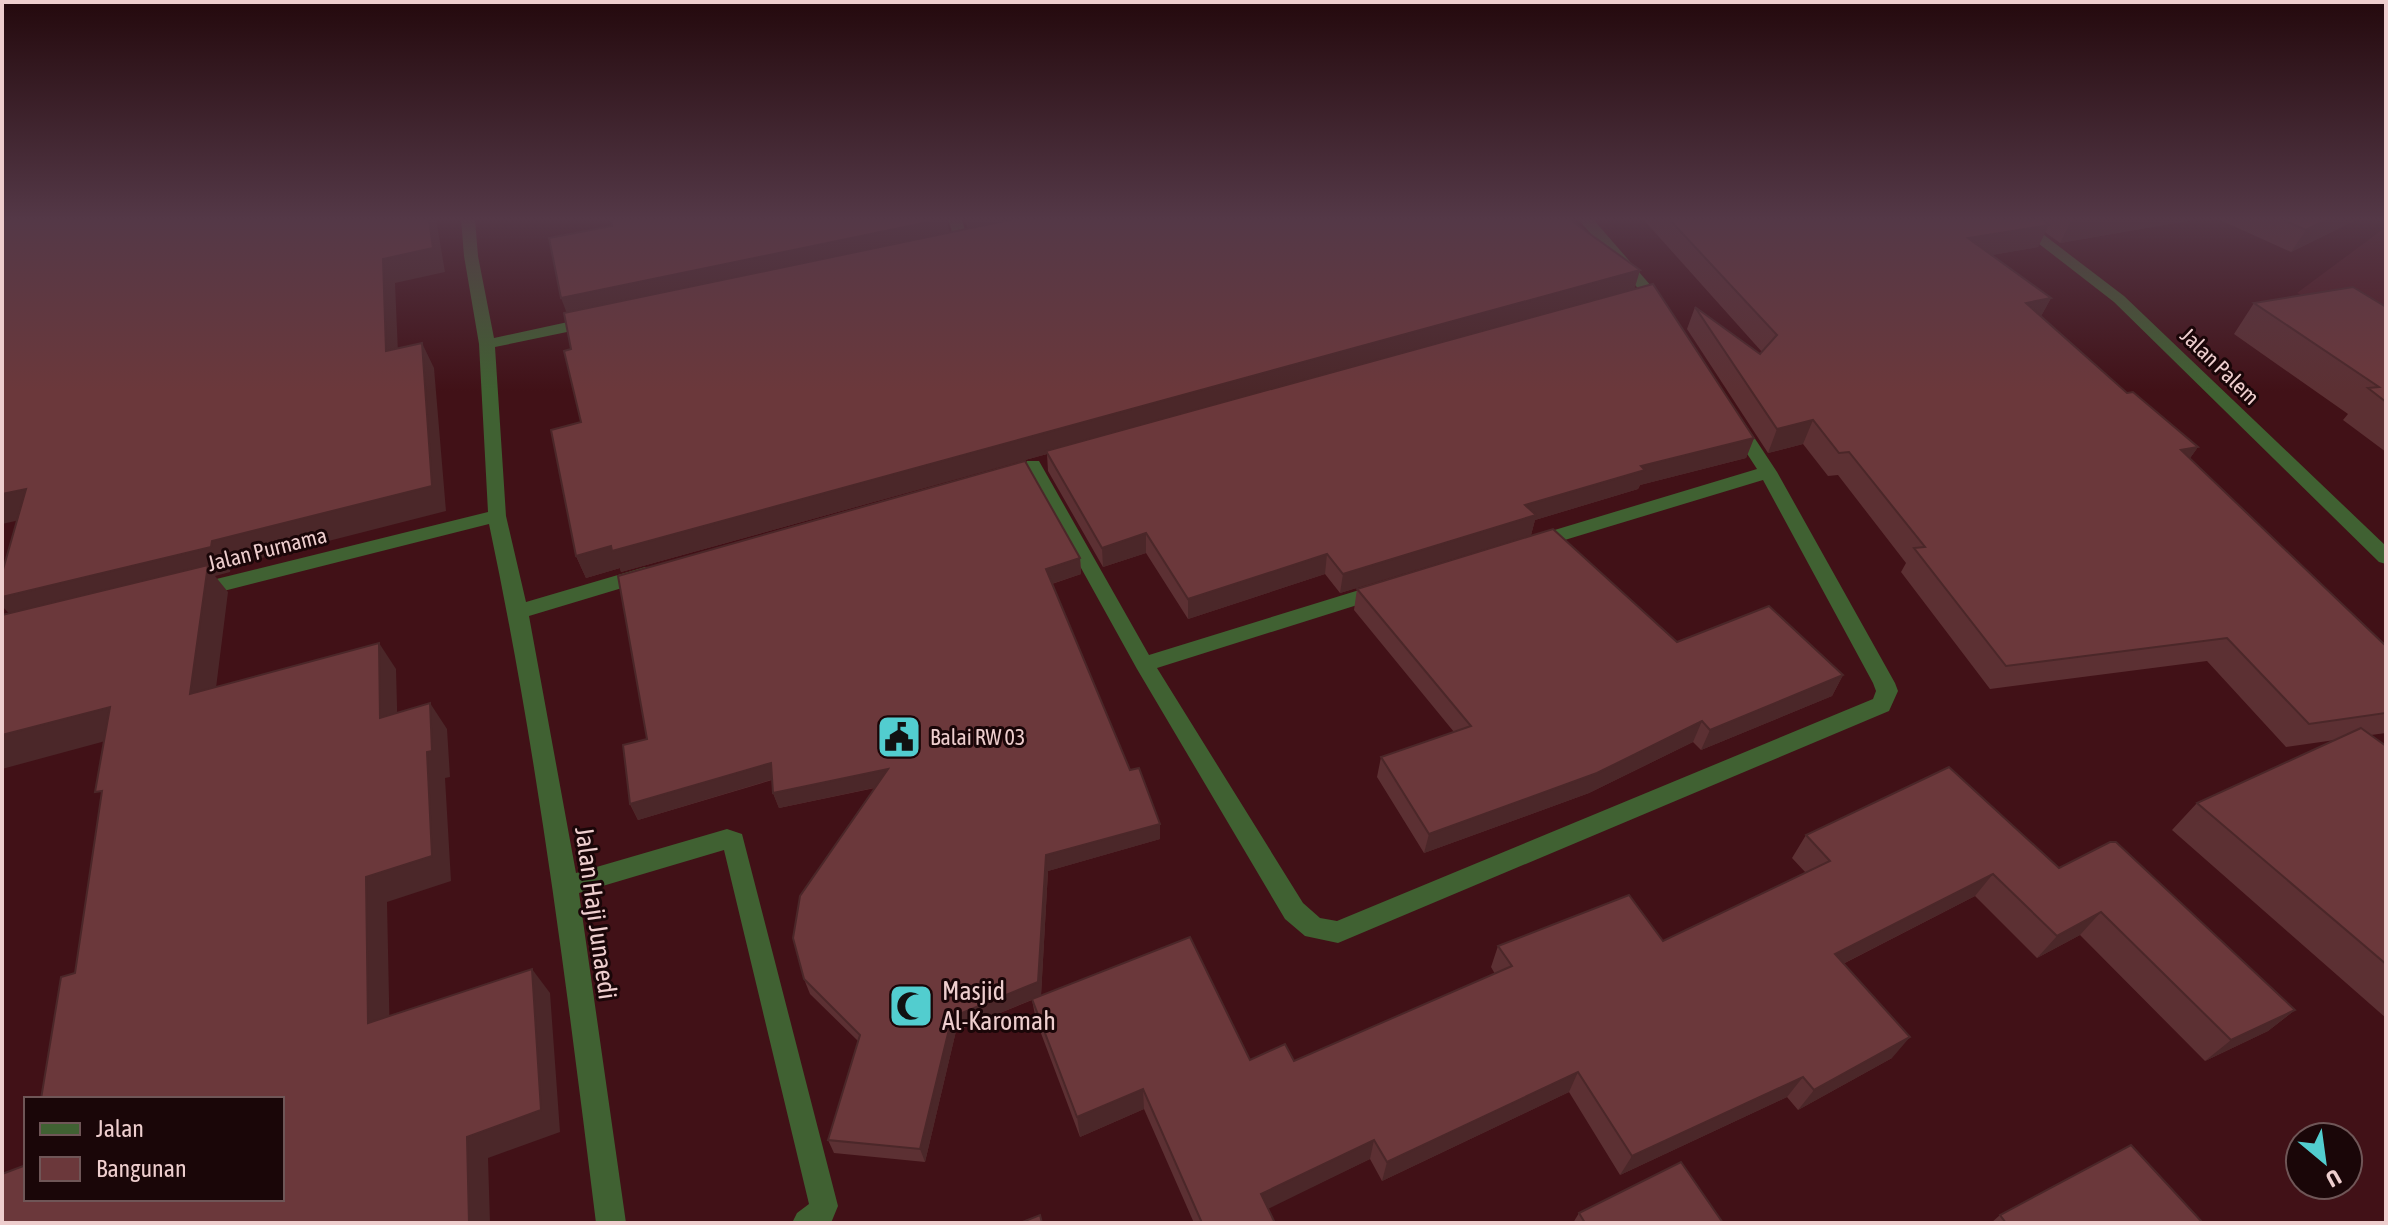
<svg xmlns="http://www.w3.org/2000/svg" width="2388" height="1225" font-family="'Asap Condensed',sans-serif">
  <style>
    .built { fill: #511a21 }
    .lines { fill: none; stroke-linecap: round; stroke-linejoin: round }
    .minor { fill: #406132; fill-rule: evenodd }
    .wall { fill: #5c3033 }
    .shaded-wall { fill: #4b2729 }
    .building { fill: #6b383b; stroke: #4b2729; stroke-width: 2 }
    .labels { text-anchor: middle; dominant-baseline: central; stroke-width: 6; stroke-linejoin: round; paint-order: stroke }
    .street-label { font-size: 22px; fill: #eecece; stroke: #1a0608 }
    .poi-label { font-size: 22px; fill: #eecece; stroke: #1a0608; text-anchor: start }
    .near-street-label { font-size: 26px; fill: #eecece; stroke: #1a0608 }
    .near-poi-label { font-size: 26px; fill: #eecece; stroke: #1a0608; text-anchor: start }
  </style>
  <rect width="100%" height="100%" fill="#411117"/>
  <path class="built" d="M2386 227V334L2297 293Z"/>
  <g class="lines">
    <g class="minor">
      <path d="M461 219H475L478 256 494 338 591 317 599 322 591 327 495 347 506 516 526 602 645 567 655 574 652 579 529 616 576 873 727 829 742 834 838 1206 831 1223H792L797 1213 809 1204 724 850 579 893 626 1223H596C567 989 538 755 489 524L196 598 186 591 196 584 488 512 479 344 464 256Z"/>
      <path d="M948 219H962L968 242 966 245H956Z"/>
      <path d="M1578 219H1593L1665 302V308H1655Z"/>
      <path d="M2007 219H2023L2124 296 2386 546V564L2379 562 2114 302Z"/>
      <path d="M1736 418 1742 419 1777 472 1895 683 1898 691 1889 711 1338 943 1305 936 1285 919 1137 669 1024 465 1027 461H1039L1149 655 1382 583 1389 585 1392 590 1389 595 1157 668 1303 903 1320 918 1337 921 1873 699 1876 691 1873 683 1763 480 1535 549 1526 543 1528 538 1757 469 1727 423Z"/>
    </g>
  </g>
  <g class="wall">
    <path d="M611 219H947L949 233 968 229 965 219H1569L1640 270 1634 289 1754 438 1746 458 1640 485 1638 489 1535 520 1531 535 1340 593 1325 574 1188 619 1146 553 1103 567 1048 471 1047 454 621 572 620 568 586 578 576 556 581 422 567 312 612 226Z"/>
    <path d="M1643 219H2198L2060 243 2045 232 2038 247 1991 255 2051 298 2041 316 2127 393 2198 447 2190 458 2386 646V733L2371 735 2386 746V1018L2172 830 2197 803 2335 740 2286 747 2207 661 1990 689 1901 572 1906 563 1838 475 1828 476 1803 444 1768 453 1687 329 1695 307 1760 354 1762 352Z"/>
    <path d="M2218 219H2358L2291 252Z"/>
    <path d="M2254 303 2386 307V452L2343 420 2348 414 2234 334Z"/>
    <path d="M1080 558 1081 574 1052 584 1130 770 1160 839 1048 871 1041 995 1250 1060 1294 1061 1495 974 1491 967 1498 946 1663 941 1806 873 1792 858 1806 835 2059 868 2295 1010 2268 1031 2205 1061 2080 935 2037 958 1975 896 1843 964 1892 1058 1798 1110 1787 1097 1620 1175 1569 1092 1382 1181 1370 1159 1268 1208 1275 1223H1194L1144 1109 1080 1137 1036 1020 1032 1000 956 1031 925 1162 834 1153 828 1140 858 1041 810 994 804 979 875 788 779 808 773 793 772 780 638 820 630 804 647 739Z"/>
    <path d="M1357 589 1677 642 1843 675 1832 696 1701 750 1693 742 1589 793 1424 853 1377 777 1381 757 1454 732 1354 610Z"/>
    <path d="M1579 1213 1723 1223H1573Z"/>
    <path d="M2000 1215 2203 1223H1991Z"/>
  </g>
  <g class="shaded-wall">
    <path d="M429 219H436L445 272 395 283 399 376 386 351 383 259Z"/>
    <path d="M943 219H947L950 239 569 319 561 298Z"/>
    <path d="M967 219H1042L969 234Z"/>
    <path d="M2082 219H2198L2060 243 2071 221Z"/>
    <path d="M2328 219H2358L2291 252 2306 230Z"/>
    <path d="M2049 225 2038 247 1958 261 1968 238Z"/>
    <path d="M1640 270 1634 290 1046 451 1047 454 621 572 620 568 586 578 576 556Z"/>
    <path d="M2051 298 2039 320 2026 303Z"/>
    <path d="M422 343 434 368 446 511 231 566 230 572 215 576 228 592 212 720 19 624 2 606V597L212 541Z"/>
    <path d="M1813 420 1803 444 1768 453 1777 429Z"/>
    <path d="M1754 438 1746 458 1640 485 1638 489 1535 520 1531 535 1340 593 1343 574 1525 505 1641 466Z"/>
    <path d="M2198 447 2181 471V450Z"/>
    <path d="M26 489 47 514 2 524V494Z"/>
    <path d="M1146 533V553L1103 567 1102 548Z"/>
    <path d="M1327 554 1325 574 1188 619V599Z"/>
    <path d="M1080 558 1081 574 1048 585 1046 569Z"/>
    <path d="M379 643 396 669 398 744 380 718Z"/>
    <path d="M1843 675 1832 696 1701 750 1710 730Z"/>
    <path d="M430 703 447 729 450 777 445 778 451 881 387 902 390 1046 368 1023 366 877 427 752Z"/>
    <path d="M110 707 135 733 2 769V735Z"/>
    <path d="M1702 721 1693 742 1589 793 1424 853 1429 834Z"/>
    <path d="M771 763 777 778 638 820 630 804Z"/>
    <path d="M888 769 892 784 779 808 773 793Z"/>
    <path d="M1160 824V839L1048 871 1041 996 956 1031 925 1162 920 1149 952 1017 1046 855Z"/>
    <path d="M1993 874 1975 896 1819 976 1835 954Z"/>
    <path d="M2101 912 2080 935 2037 958 2057 936Z"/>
    <path d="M532 969 550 993 560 1132 488 1158 490 1223H469L467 1137Z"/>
    <path d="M2295 1010 2268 1031 2205 1061 2231 1040Z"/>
    <path d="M1910 1037 1892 1058 1798 1110 1814 1090Z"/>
    <path d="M1578 1072 1569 1092 1382 1181 1387 1162Z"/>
    <path d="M1803 1077 1787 1097 1620 1175 1632 1156Z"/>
    <path d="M1143 1089 1144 1109 1080 1137 1077 1117Z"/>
    <path d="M1374 1140 1370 1159 1260 1213 1261 1194Z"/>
  </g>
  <g class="building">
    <path d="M10 219H429L433 248 383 259 386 351 422 343 432 486 212 541 211 547 2 597V573L26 489 2 494V221Z"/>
    <path d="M611 219H943L561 298 549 238 612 226Z"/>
    <path d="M1014 219H1569L1640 270 612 551 611 546 576 556 551 430 581 422 564 351 571 349 564 313Z"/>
    <path d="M1669 219H2042L2049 225 1968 238 2051 298 2026 303 2127 393 2133 392 2198 447 2181 450 2386 646V713L2309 724 2227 638 2006 666 1914 548 1925 547 1849 452 1839 453 1813 420 1777 429 1695 307 1760 354 1777 335Z"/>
    <path d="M2281 219H2328L2306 230Z"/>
    <path d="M1653 284 1754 438 1641 466 1645 470 1525 505 1536 515 1343 574 1327 554 1188 599 1146 533 1102 548 1046 451Z"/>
    <path d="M2353 287 2386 307V402L2368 388 2379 387 2254 303Z"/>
    <path d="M1025 461 1080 558 1046 569 1130 770 1139 768 1160 824 1046 855 1038 982 952 1017 920 1149 828 1140 860 1035 804 979 793 938 800 896 888 769 773 793 771 763 630 804 623 745 647 739 618 576Z"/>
    <path d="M1553 529 1677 642 1769 606 1843 675 1710 730 1702 721 1597 773 1429 834 1381 757 1471 726 1357 589Z"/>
    <path d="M208 565 190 694 379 643 380 718 430 703 432 751 427 752 432 856 366 877 368 1023 532 969 541 1110 467 1137 469 1223H2V1174L26 1165V1199H282V1099H41L61 977 75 973 102 791 95 792 110 707 2 735V615Z"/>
    <path d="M2361 728 2386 746V964L2197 803Z"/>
    <path d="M1949 767 2059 868 2110 842H2116L2295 1010 2231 1040 2101 912 2057 936 1993 874 1835 954 1910 1037 1814 1090 1803 1077 1632 1156 1578 1072 1387 1162 1374 1140 1261 1194 1275 1223H1202L1143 1089 1077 1117 1032 999 1190 937 1250 1060 1285 1044 1294 1061 1512 966 1498 946 1629 895 1663 941 1830 861 1806 835Z"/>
    <path d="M2131 1145 2203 1223H2006L2000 1215Z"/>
    <path d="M1681 1162 1723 1223H1585L1579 1213Z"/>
    <path d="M1040 1215 1042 1223H1020Z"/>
  </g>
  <linearGradient id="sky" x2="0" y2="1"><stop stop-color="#24090d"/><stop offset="0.56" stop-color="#543847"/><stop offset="1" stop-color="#543847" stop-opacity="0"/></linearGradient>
  <rect width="2388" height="391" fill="url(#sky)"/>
  <defs>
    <g id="civic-square" transform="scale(2.3)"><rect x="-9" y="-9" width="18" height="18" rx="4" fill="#52cdcf" stroke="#1a0608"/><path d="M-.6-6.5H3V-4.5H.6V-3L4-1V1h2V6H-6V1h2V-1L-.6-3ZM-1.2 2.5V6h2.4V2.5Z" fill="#111"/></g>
    <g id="mosque-square" transform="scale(2.3)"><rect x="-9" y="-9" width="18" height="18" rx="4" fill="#52cdcf" stroke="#1a0608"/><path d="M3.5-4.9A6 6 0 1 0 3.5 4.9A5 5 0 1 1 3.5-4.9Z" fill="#111"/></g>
  </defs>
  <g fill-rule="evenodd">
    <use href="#civic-square" x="899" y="737"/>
    <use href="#mosque-square" x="911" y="1006"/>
  </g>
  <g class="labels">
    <g class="street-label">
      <text transform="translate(2220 366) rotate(44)">Jalan Palem</text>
      <text transform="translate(267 549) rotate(-14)">Jalan Purnama</text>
    </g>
    <g class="poi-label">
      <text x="930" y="737">Balai RW 03</text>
    </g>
    <g class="near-street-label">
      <text transform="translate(596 913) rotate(82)">Jalan Haji Junaedi</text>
    </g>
    <g class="near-poi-label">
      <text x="942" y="991">Masjid<tspan x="942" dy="30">Al-Karomah</tspan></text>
    </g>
  </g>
  <rect width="2388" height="1225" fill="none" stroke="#eecece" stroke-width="8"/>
  <rect x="24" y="1097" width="260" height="104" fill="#1a0608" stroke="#6f5657" stroke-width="2"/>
  <rect x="40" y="1123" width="40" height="12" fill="#406132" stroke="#6f5657" stroke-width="2"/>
  <text x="96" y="1137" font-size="24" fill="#eecece">Jalan</text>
  <rect x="40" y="1157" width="40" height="24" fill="#6b383b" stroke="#6f5657" stroke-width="2"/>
  <text x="96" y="1177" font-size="24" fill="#eecece">Bangunan</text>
  <g transform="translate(2324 1161) rotate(151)"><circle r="38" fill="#1a0608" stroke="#6f5657" stroke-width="2"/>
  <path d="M0-6L14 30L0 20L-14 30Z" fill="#52cdcf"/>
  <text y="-12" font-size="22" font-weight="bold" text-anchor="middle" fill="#eecece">U</text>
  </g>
</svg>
